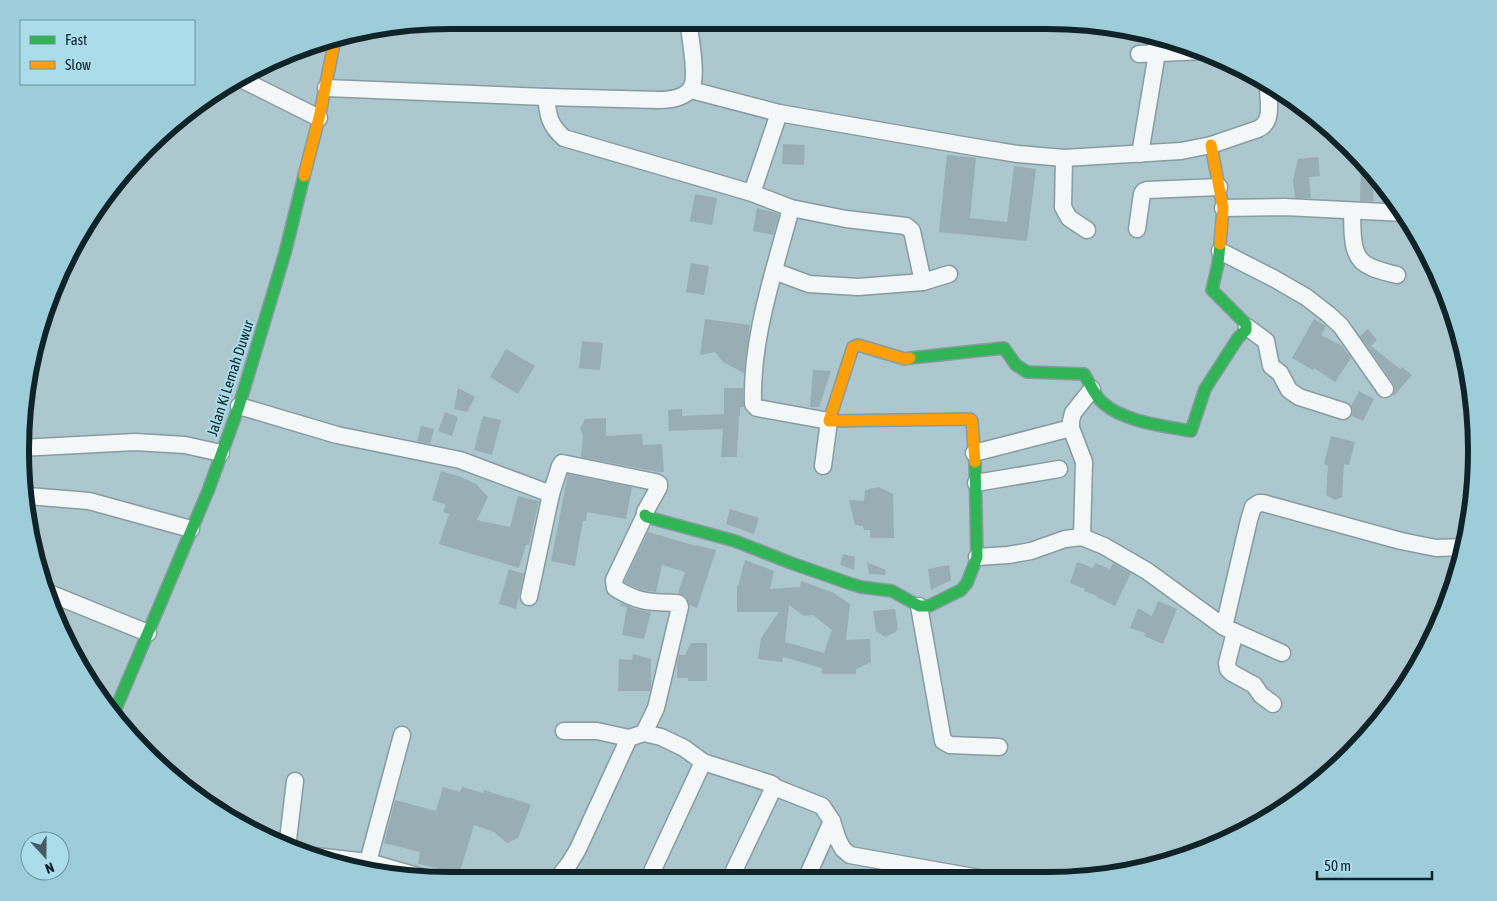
<svg xmlns="http://www.w3.org/2000/svg" width="1497" height="901" font-family="'Asap Condensed',sans-serif">
  <style>
    .building { fill: #98aeb4; fill-rule: evenodd }
    .lines { fill: none; stroke-linecap: round; stroke-linejoin: round }
    .street-casing { stroke: #879ca1; stroke-width: 19 }
    .fast-casing { stroke: #879ca1; stroke-width: 14 }
    .slow-casing { stroke: #879ca1; stroke-width: 14 }
    .street { stroke: #f3f7f8; stroke-width: 16 }
    .fast { stroke: #30b455; stroke-width: 11 }
    .slow { stroke: #ff9f0a; stroke-width: 11 }
    .labels { text-anchor: middle; dominant-baseline: central; stroke-width: 4; stroke-linejoin: round; paint-order: stroke }
    .street-label { font-size: 15px; fill: #0f2328; stroke: #aadcea }
    .rim { fill: none; stroke: #0f2328; stroke-width: 6 }
  </style>
  <rect width="100%" height="100%" fill="#acc7ce"/>
  <g class="building">
    <path d="M783 144 805 145 804 165 782 164Z"/>
    <path d="M947 155 976 158 970 218 1007 222 1014 166 1036 169 1027 241 939 232Z"/>
    <path d="M1318 157 1320 176 1309 177 1311 198H1295L1293 180 1298 159Z"/>
    <path d="M1361 167 1371 168 1374 173 1373 201H1360Z"/>
    <path d="M695 194 717 198 712 225 690 221Z"/>
    <path d="M757 208 779 214 773 235 753 231Z"/>
    <path d="M691 263 709 266 704 295 686 292Z"/>
    <path d="M705 319 750 325 744 373 723 362 715 352 700 355Z"/>
    <path d="M1314 319 1326 326 1321 335 1342 346 1351 358 1335 382 1314 368 1313 370 1292 358Z"/>
    <path d="M1368 329 1377 340 1371 346 1400 369 1402 367 1412 375 1394 396 1393 395 1395 389 1393 383 1360 336Z"/>
    <path d="M582 341 603 343 600 370 579 368Z"/>
    <path d="M506 349 535 366 518 394 490 377Z"/>
    <path d="M813 370 831 371 819 407H810Z"/>
    <path d="M458 388 475 397 467 412 454 409Z"/>
    <path d="M724 388H743L744 407H740V416L739 415 737 457H721L723 429 669 431 668 410 682 409V416L724 414Z"/>
    <path d="M1359 391 1374 399 1363 421 1352 416 1353 409 1351 406Z"/>
    <path d="M445 412 458 417 452 436 438 431Z"/>
    <path d="M483 416 501 420 492 455 474 450Z"/>
    <path d="M606 418V436L642 434 643 445 662 444 664 472H658L581 457 583 436 580 428 585 419Z"/>
    <path d="M421 426 434 429 430 444 417 441Z"/>
    <path d="M1331 436 1355 442 1349 465 1344 464 1342 497 1335 500 1326 495 1328 466 1324 464Z"/>
    <path d="M441 471 461 477 476 484 488 497 477 520 510 527 518 496 539 501 529 545H526L519 568 439 544 449 514 443 512 446 505 432 500Z"/>
    <path d="M568 474 632 487 626 519 587 512 586 521H583L575 566 551 561Z"/>
    <path d="M879 487 893 494 894 538H870V530H864L863 526H859L858 525H855L849 500 864 501 865 490Z"/>
    <path d="M730 509 759 518 754 534 726 524Z"/>
    <path d="M648 532 696 546V545L716 550 697 608 690 605 686 597 678 593 685 572 662 565 656 592 641 590 624 582Z"/>
    <path d="M843 554 855 557 854 570 840 565Z"/>
    <path d="M745 560 774 571 770 589 800 587 801 581 834 593 850 604 846 640 870 639 871 662 856 669V674H822V668L783 657 782 662 758 659 761 638 779 612H737V586H738ZM789 605 804 616 813 615 832 630 824 653 785 642Z"/>
    <path d="M867 562 886 570 885 575 869 574Z"/>
    <path d="M1077 562 1093 568 1095 563 1110 569 1113 563 1131 573 1115 606 1097 597V596L1084 591 1085 589 1070 583Z"/>
    <path d="M949 565 951 580 931 590 928 569Z"/>
    <path d="M509 569 524 574 516 609 499 604Z"/>
    <path d="M1158 601 1177 609 1163 644 1144 636 1145 633 1130 628 1138 608 1152 616Z"/>
    <path d="M621 603 635 609 651 612 644 639 622 635 627 607 620 606Z"/>
    <path d="M895 609 898 629 894 633 885 637 876 631 873 611Z"/>
    <path d="M691 643H707V681H688V678H677V662L679 655H685Z"/>
    <path d="M633 654 651 659V685L650 691H618L619 659 632 660Z"/>
    <path d="M443 787 460 792 462 787 483 793 484 790 509 798V797L531 805 518 838 507 843 494 832 474 825 458 878H446L436 874 438 868 418 864 420 852 384 843 395 800 436 811Z"/>
  </g>
  <g class="lines">
    <g class="street-casing">
      <g id="street">
        <path d="M1139 54 1203 51"/>
        <path d="M243 80 319 118"/>
        <path d="M326 88 546 97 658 100C669 100 685 98 691 88 698 78 690 35 688 21"/>
        <path d="M691 90 779 113 974 147 1018 154 1064 158 1181 151 1211 145 1258 129C1274 122 1268 101 1268 86"/>
        <path d="M546 97C548 115 549 125 564 138L752 193 791 208 846 219 906 226 912 231 923 282"/>
        <path d="M1140 154 1157 53 1156 38"/>
        <path d="M1064 158 1063 207 1069 218 1087 230"/>
        <path d="M752 193 779 113"/>
        <path d="M791 208C774 273 751 337 753 404L757 408 829 421 823 466"/>
        <path d="M1223 208 1285 207 1404 213"/>
        <path d="M1352 211C1353 230 1349 259 1371 267 1379 271 1389 273 1397 275"/>
        <path d="M1137 229 1142 194 1144 191 1147 190 1219 187"/>
        <path d="M1220 251 1273 278 1306 297 1328 314 1341 326 1385 389"/>
        <path d="M774 271 809 284 858 287 923 282 949 274"/>
        <path d="M1247 327 1266 341 1271 366 1280 373 1289 390 1299 397 1343 411"/>
        <path d="M239 406 337 435 460 460 551 494"/>
        <path d="M20 448 135 442 185 445 221 453"/>
        <path d="M974 453 1071 428"/>
        <path d="M976 483 1059 469"/>
        <path d="M28 496 89 501 191 529"/>
        <path d="M1082 537 1084 462 1071 428V421L1073 413 1092 389"/>
        <path d="M977 557 1008 555 1031 551 1065 539 1082 537 1104 546 1147 571 1224 627 1249 520 1253 507 1259 503H1263L1401 541 1436 548 1465 547"/>
        <path d="M44 591 148 633"/>
        <path d="M529 597 551 494 560 466 562 463 655 482 659 484V487L645 512V515L614 580 615 588C639 603 649 602 677 603L679 604 680 607 656 708 644 733"/>
        <path d="M919 606 943 741 950 745 999 747"/>
        <path d="M1226 628 1282 653"/>
        <path d="M1235 632 1227 663 1228 669 1232 673 1254 685 1261 695 1273 704"/>
        <path d="M564 731H597L629 738"/>
        <path d="M287 848 295 781"/>
        <path d="M314 856 368 862 421 877"/>
        <path d="M368 862 402 735"/>
        <path d="M558 878 569 864 578 849 629 738 644 733 661 737 684 748 703 762 772 784 774 787 822 806 832 821 838 840 843 849 850 855 990 880"/>
        <path d="M649 878 703 762"/>
        <path d="M730 879 774 787"/>
        <path d="M806 879 832 821"/>
      </g>
    </g>
    <g class="fast-casing">
      <g id="fast">
        <path d="M910 358 1004 348 1016 365 1027 372 1084 374C1089 382 1096 398 1103 403 1124 422 1165 426 1191 431L1205 389 1238 338 1246 330V324L1212 290 1218 264 1220 244"/>
        <path d="M645 515 647 517 735 541 791 563 851 584 861 587 892 591 919 606H929L961 590 967 583 977 557 975 462"/>
        <path d="M114 713 208 491 239 406 285 253 304 176"/>
      </g>
    </g>
    <g class="slow-casing">
      <g id="slow">
        <path d="M1211 145 1223 208 1220 244"/>
        <path d="M304 176 319 118 335 39"/>
        <path d="M910 358 905 359 858 345 853 347 829 421 970 419 972 421 975 462"/>
      </g>
    </g>
    <use href="#street" class="street"/>
    <use href="#fast" class="fast"/>
    <use href="#slow" class="slow"/>
  </g>
  <g class="labels">
    <g class="street-label">
      <text transform="translate(230 378) rotate(-72)">Jalan Ki Lemah Duwur</text>
    </g>
  </g>
  <path d="M0 0H1497V901H0ZM450 29H1047A421 421 0 0 1 1468 450V451A421 421 0 0 1 1047 872H450A421 421 0 0 1 29 451V450A421 421 0 0 1 450 29Z" fill="#9ecdda" fill-rule="evenodd"/>
  <path class="rim" d="M450 29H1047A421 421 0 0 1 1468 450V451A421 421 0 0 1 1047 872H450A421 421 0 0 1 29 451V450A421 421 0 0 1 450 29Z"/>
  <rect x="20" y="20" width="175" height="65" fill="#aadcea" stroke="#6c929c"/>
  <rect x="30" y="36" width="25" height="8" fill="#30b455" stroke="#6c929c"/>
  <text x="65" y="45" font-size="15" fill="#0f2328">Fast</text>
  <rect x="30" y="61" width="25" height="8" fill="#ff9f0a" stroke="#6c929c"/>
  <text x="65" y="70" font-size="15" fill="#0f2328">Slow</text>
  <g transform="translate(45 856) rotate(159)"><circle r="24" fill="#aadcea" stroke="#6c929c"/>
  <path d="M0-4L9 19L0 12L-9 19Z" fill="#465c62"/>
  <text y="-8" font-size="14" font-weight="bold" text-anchor="middle" fill="#0f2328">N</text>
  </g>
  <path d="M1317 871v8h115v-8" fill="none" stroke="#0f2328" stroke-width="2.5"/>
  <text x="1324" y="871" font-size="15" fill="#0f2328" stroke="#aadcea" stroke-width="4" paint-order="stroke">50 m</text>
</svg>
